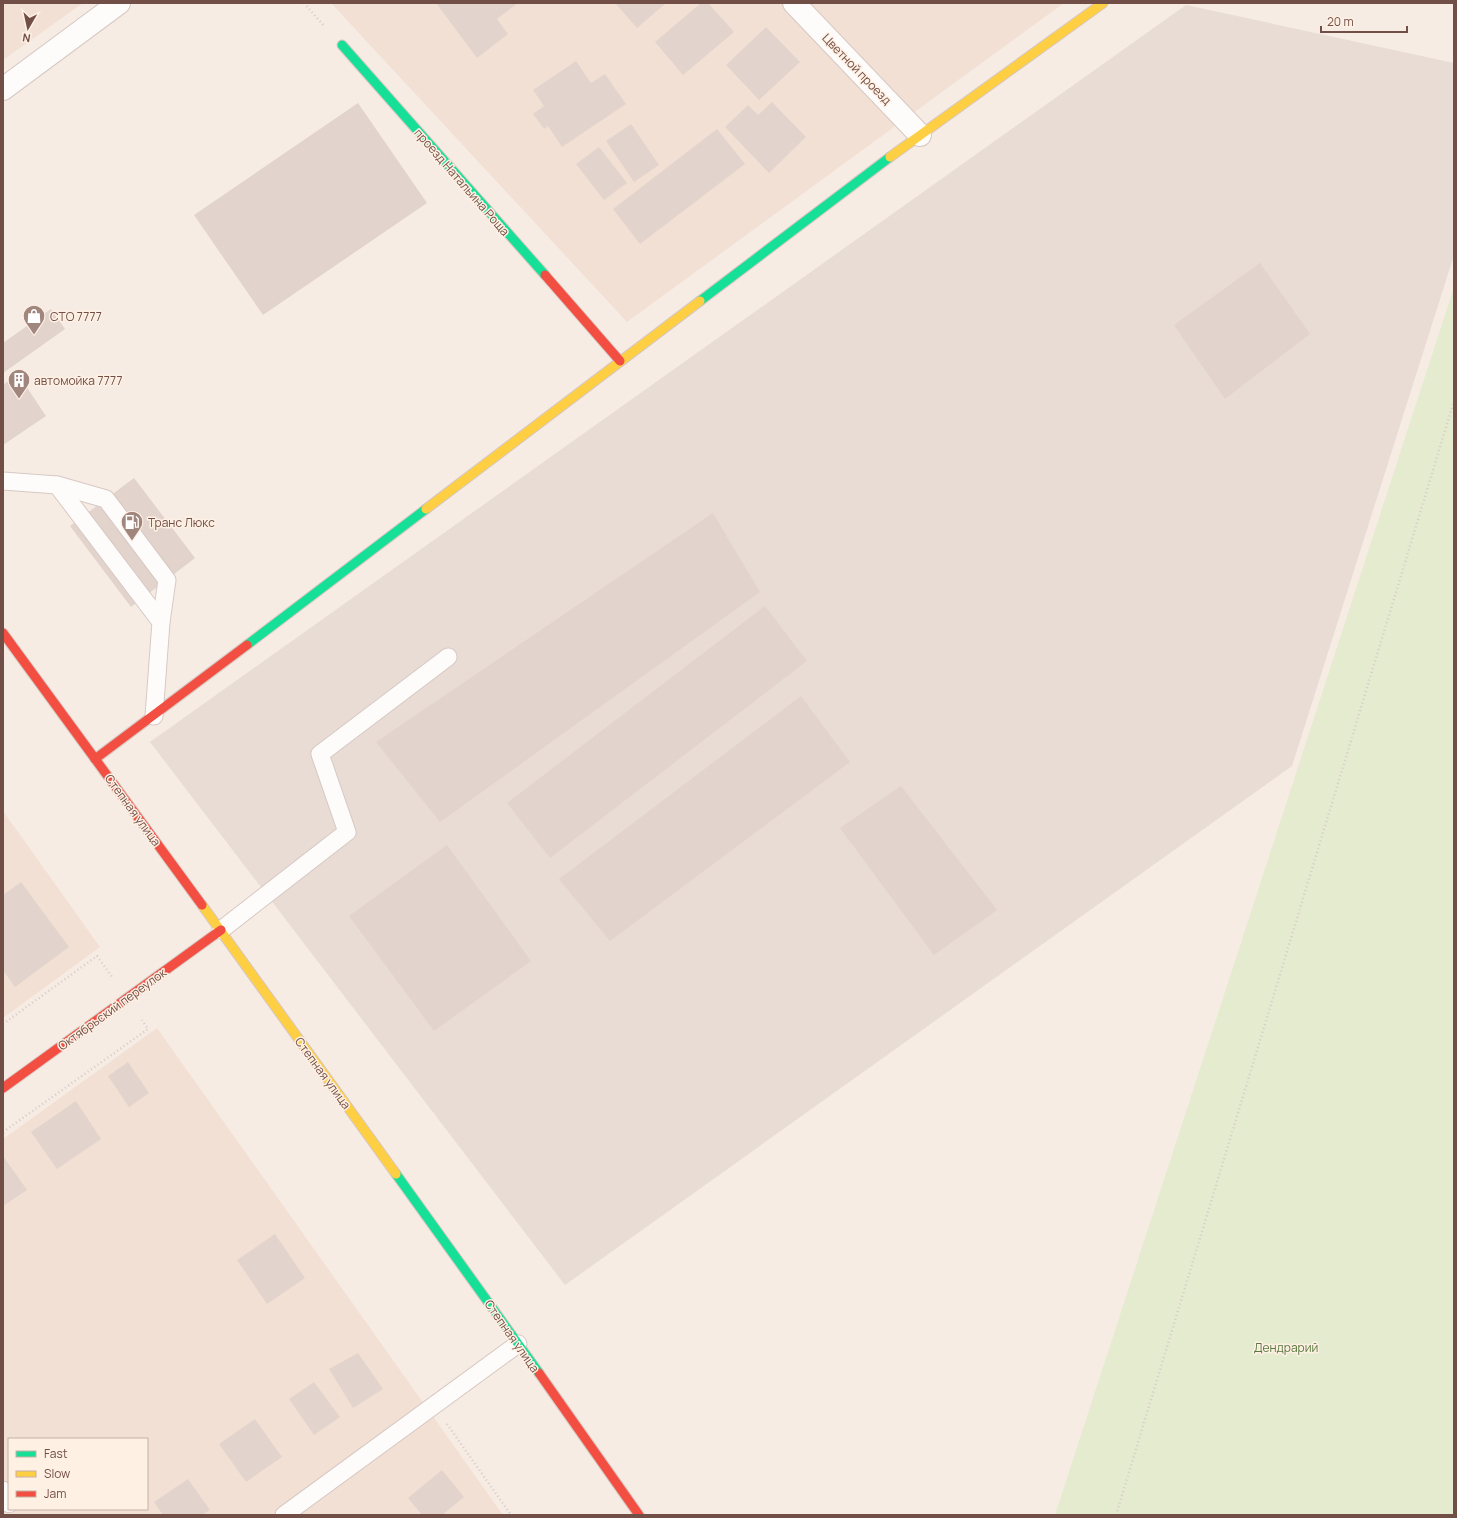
<svg xmlns="http://www.w3.org/2000/svg" width="1457" height="1518" font-family="Manrope,sans-serif">
  <style>
    .residential { fill: #f2e0d4; fill-rule: evenodd }
    .industrial { fill: #e8dcd5 }
    .green { fill: #e4ebce }
    .building { fill: #e2d4cc }
    .lines { fill: none; stroke-linecap: round; stroke-linejoin: round }
    .lane-casing { stroke: #d7c9c3; stroke-width: 19 }
    .street-casing { stroke: #d7c9c3; stroke-width: 24 }
    .fast-casing { stroke: #d6c7c1; stroke-width: 11 }
    .slow-casing { stroke: #d6c7c1; stroke-width: 11 }
    .jam-casing { stroke: #d6c7c1; stroke-width: 11 }
    .path { stroke: #d7cbc8; stroke-width: 2.5; stroke-dasharray: 1 3; stroke-linecap: butt }
    .lane { stroke: #fefcfb; stroke-width: 17 }
    .street { stroke: #fefcfb; stroke-width: 22 }
    .fast { stroke: #16e098; stroke-width: 9 }
    .slow { stroke: #ffcf43; stroke-width: 9 }
    .jam { stroke: #f24e42; stroke-width: 9 }
    .labels { text-anchor: middle; dominant-baseline: central; stroke-width: 3; stroke-linejoin: round; paint-order: stroke }
    .street-label { font-size: 12px; fill: #724f46; stroke: #fff0e4 }
    .poi-label { font-size: 12px; fill: #724f46; stroke: #fff0e4; text-anchor: start }
    .park-label { font-size: 12px; fill: #58783e; stroke: #fff0e4 }
  </style>
  <rect width="100%" height="100%" fill="#f6ece4"/>
  <g class="residential">
    <path d="M3 3H83L3 60Z"/>
    <path d="M331 3H1064L627 322Z"/>
    <path d="M3 811 100 947 3 1018Z"/>
    <path d="M157 1028 503 1515H3V1139ZM9 1439H147V1509H9Z"/>
  </g>
  <path class="industrial" d="M1186 5 1454 63V255L1292 766 565 1285 150 742Z"/>
  <path class="green" d="M1454 287V1515H1055Z"/>
  <g class="building">
    <path d="M436 3H518L497 19 508 34 477 58Z"/>
    <path d="M615 3H666L637 28Z"/>
    <path d="M701 3H708L734 32 683 75 655 42Z"/>
    <path d="M766 27 800 62 759 100 726 65Z"/>
    <path d="M576 61 591 83 605 74 626 104 562 147 548 126 544 129 533 114 544 106 533 90Z"/>
    <path d="M772 102 806 137 769 173 725 127 748 105 758 115Z"/>
    <path d="M358 103 427 203 263 315 194 215Z"/>
    <path d="M631 124 659 165 634 182 606 141Z"/>
    <path d="M717 129 745 164 640 244 613 209Z"/>
    <path d="M599 147 627 183 604 200 576 164Z"/>
    <path d="M1260 263 1310 334 1225 399 1174 325Z"/>
    <path d="M51 309 65 329 3 373V343Z"/>
    <path d="M18 374 46 416 3 445V385Z"/>
    <path d="M134 478 195 558 131 607 70 526Z"/>
    <path d="M713 513 760 592 440 822 376 742Z"/>
    <path d="M765 606 807 661 550 858 507 803Z"/>
    <path d="M801 696 850 762 610 941 559 879Z"/>
    <path d="M901 786 997 910 934 955 840 828Z"/>
    <path d="M447 845 531 961 434 1031 349 916Z"/>
    <path d="M21 882 69 947 15 987 3 970V895Z"/>
    <path d="M128 1062 149 1093 129 1107 108 1076Z"/>
    <path d="M76 1101 101 1139 57 1169 31 1132Z"/>
    <path d="M3 1156 27 1190 3 1206Z"/>
    <path d="M275 1234 305 1278 267 1304 237 1260Z"/>
    <path d="M358 1353 383 1389 353 1408 329 1369Z"/>
    <path d="M314 1382 340 1417 314 1435 289 1399Z"/>
    <path d="M255 1419 282 1457 246 1482 219 1444Z"/>
    <path d="M442 1470 464 1497 442 1515H422L408 1498Z"/>
    <path d="M188 1479 210 1510 202 1515H163L154 1502Z"/>
  </g>
  <g class="lines">
    <g class="lane-casing">
      <g id="lane">
        <path d="M3 481 57 485 161 622 154 716"/>
        <path d="M57 485 106 499 167 580 161 622"/>
        <path d="M221 930 347 832 320 754 448 657"/>
        <path d="M284 1515 518 1344"/>
      </g>
    </g>
    <g class="street-casing">
      <g id="street">
        <path d="M794 3 920 135"/>
        <path d="M3 89 119 3"/>
        <path d="M3 1493 9 1501"/>
      </g>
    </g>
    <g class="fast-casing">
      <g id="fast">
        <path d="M342 45 545 275"/>
        <path d="M700 301 890 157"/>
        <path d="M247 645 426 509"/>
        <path d="M396 1174 539 1373"/>
      </g>
    </g>
    <g class="slow-casing">
      <g id="slow">
        <path d="M890 157 1103 3"/>
        <path d="M426 509 700 301"/>
        <path d="M202 905 396 1174"/>
      </g>
    </g>
    <g class="jam-casing">
      <g id="jam">
        <path d="M545 275 620 361"/>
        <path d="M3 633 202 905"/>
        <path d="M95 759 247 645"/>
        <path d="M3 1088 221 930"/>
        <path d="M539 1373 639 1515"/>
      </g>
    </g>
    <g class="path">
      <path d="M304 3 325 27"/>
      <path d="M3 1024 97 956 112 977"/>
      <path d="M3 1132 148 1029 142 1020"/>
      <path d="M447 1424 511 1515"/>
      <path d="M1116 1515 1454 401"/>
    </g>
    <use href="#lane" class="lane"/>
    <use href="#street" class="street"/>
    <use href="#fast" class="fast"/>
    <use href="#slow" class="slow"/>
    <use href="#jam" class="jam"/>
  </g>
  <defs>
    <g id="shop-pin" transform="scale(1.15)"><path d="M0 17L-7.5 6A9.5 9.5 0 1 1 7.5 6Z" fill="#a0867d" stroke="#fff0e4"/><path d="M-5-2.5h2.3a2.7 3.5 0 0 1 5.4 0H5L5.5 6h-11ZM-1.5-2.5h3a1.5 2.3 0 0 0-3 0Z" fill="#fff"/></g>
    <g id="building-pin" transform="scale(1.15)"><path d="M0 17L-7.5 6A9.5 9.5 0 1 1 7.5 6Z" fill="#a0867d" stroke="#fff0e4"/><path d="M-4-6H4V6H1V3H-1V6H-4ZM-2.5-4.3h1.7v1.8h-1.7ZM.8-4.3h1.7v1.8H.8ZM-2.5-1h1.7V.8h-1.7ZM.8-1h1.7V.8H.8Z" fill="#fff"/></g>
    <g id="fuel-pin" transform="scale(1.15)"><path d="M0 17L-7.5 6A9.5 9.5 0 1 1 7.5 6Z" fill="#a0867d" stroke="#fff0e4"/><path d="M-5.5-6h7V0h2V4h1.3V-2.5L3-4.5l.8-.8L6-3V5H2.5V1h-1V6h-7ZM-4.2-4.7v3.2H.2V-4.7Z" fill="#fff"/></g>
  </defs>
  <g fill-rule="evenodd">
    <use href="#shop-pin" x="34" y="316"/>
    <use href="#building-pin" x="19" y="380"/>
    <use href="#fuel-pin" x="132" y="522"/>
  </g>
  <g class="labels">
    <g class="street-label">
      <text transform="translate(857 69) rotate(46)">Цветной проезд</text>
      <text transform="translate(462 182) rotate(49)">проезд Натальина Роща</text>
      <text transform="translate(133 810) rotate(54)">Степная улица</text>
      <text transform="translate(112 1009) rotate(-36)">Октябрьский переулок</text>
      <text transform="translate(323 1073) rotate(54)">Степная улица</text>
      <text transform="translate(512 1336) rotate(55)">Степная улица</text>
    </g>
    <g class="poi-label">
      <text x="50" y="316">СТО 7777</text>
      <text x="34" y="380">автомойка 7777</text>
      <text x="148" y="522">Транс Люкс</text>
    </g>
    <g class="park-label">
      <text x="1286" y="1347">Дендрарий</text>
    </g>
  </g>
  <rect width="1457" height="1518" fill="none" stroke="#724f46" stroke-width="8"/>
  <rect x="8" y="1438" width="140" height="72" fill="#fff0e4" stroke="#c7b0a5"/>
  <rect x="16" y="1451" width="20" height="6" fill="#16e098" stroke="#c7b0a5"/>
  <text x="44" y="1458" font-size="12" fill="#724f46">Fast</text>
  <rect x="16" y="1471" width="20" height="6" fill="#ffcf43" stroke="#c7b0a5"/>
  <text x="44" y="1478" font-size="12" fill="#724f46">Slow</text>
  <rect x="16" y="1491" width="20" height="6" fill="#f24e42" stroke="#c7b0a5"/>
  <text x="44" y="1498" font-size="12" fill="#724f46">Jam</text>
  <g transform="translate(28 28) rotate(189)" stroke="#fff0e4" stroke-width="3" paint-order="stroke">
  <path d="M0-3L7 15L0 10L-7 15Z" fill="#724f46"/>
  <text y="-6" font-size="11" font-weight="bold" text-anchor="middle" fill="#724f46">N</text>
  </g>
  <path d="M1321 26v6h86v-6" fill="none" stroke="#724f46" stroke-width="2"/>
  <text x="1327" y="26" font-size="12" fill="#724f46" stroke="#fff0e4" stroke-width="3" paint-order="stroke">20 m</text>
</svg>
